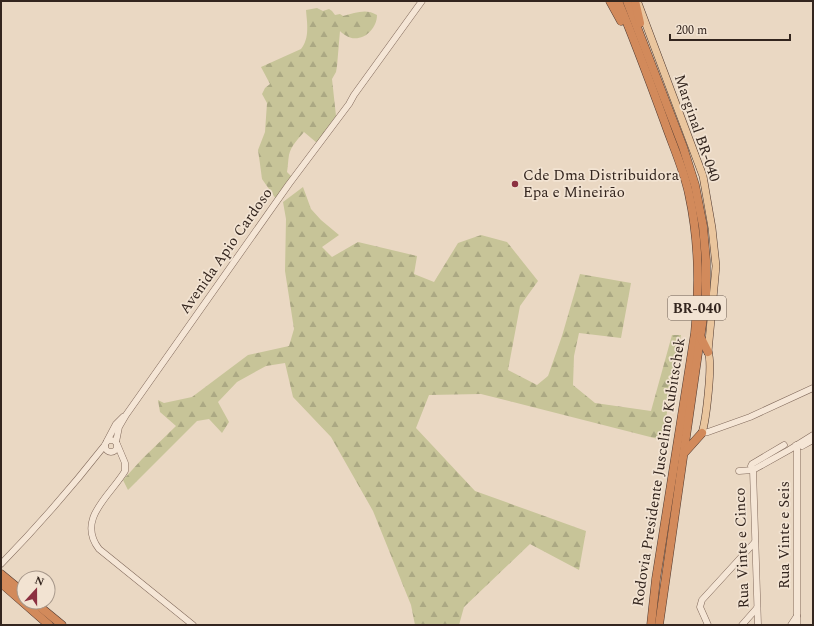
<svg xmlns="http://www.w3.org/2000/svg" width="814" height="626" font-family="Spectral,serif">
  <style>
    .forest { fill: url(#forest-firs) }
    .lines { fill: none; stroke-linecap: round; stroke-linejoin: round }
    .minor-casing { stroke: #826a5c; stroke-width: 7 }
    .major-casing { stroke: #503930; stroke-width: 8 }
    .highway-casing { stroke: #503930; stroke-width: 9 }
    .minor { stroke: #f5e6d6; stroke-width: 6 }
    .major { stroke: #eac69e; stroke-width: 7 }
    .highway { stroke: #d28a5b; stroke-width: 8 }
    .poi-dot { fill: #8c3141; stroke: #f2e3d2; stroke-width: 1.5 }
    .labels { text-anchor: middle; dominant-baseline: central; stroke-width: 3.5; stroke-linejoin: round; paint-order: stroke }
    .shield { fill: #f2e3d2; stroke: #6c5e54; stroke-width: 1 }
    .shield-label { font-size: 14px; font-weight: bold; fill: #33251e }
    .street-label { font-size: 15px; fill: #33251e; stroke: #f2e3d2 }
    .poi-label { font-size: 15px; fill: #33251e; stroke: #f2e3d2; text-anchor: start }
  </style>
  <defs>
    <pattern id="forest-firs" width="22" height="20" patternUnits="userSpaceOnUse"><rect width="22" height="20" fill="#c7c498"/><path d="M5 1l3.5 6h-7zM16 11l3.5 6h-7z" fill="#aba883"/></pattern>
  </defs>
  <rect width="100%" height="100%" fill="#ead8c3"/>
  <g class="forest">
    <path d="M317 8 323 11 329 9 332 11 335 15 340 14 343 16C355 13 366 8 377 15 377 31 359 45 345 35 343 34 341 32 340 31L337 66 336 72 332 79 336 116 317 143 304 132C298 139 291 146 289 155 288 161 288 166 287 172L292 177 276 199 262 179 260 164 258 150 265 132 267 103 262 94 265 88 270 84 261 67 301 49C310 38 307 23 306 10Z"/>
    <path d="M303 187 311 209 321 220 339 235 322 247 332 257 358 242 417 256 414 274 434 282 458 243 481 235 507 242 538 281 520 306 508 370 537 385 548 376 562 336 580 274 631 283 621 338 579 333 574 356 573 385 595 403 651 411 672 335H681L662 440 481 394 429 395 416 428 475 491 586 531 579 570 530 544 464 607 459 625H415L411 605 373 511 331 437 293 397 285 363 266 366 237 382 218 402 229 422 222 433 209 419 197 421 128 490 123 480 142 459 176 426 160 412 158 400 164 403 192 397 248 355 289 346 294 329 285 271 286 219 283 202Z"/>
  </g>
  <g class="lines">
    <g class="minor-casing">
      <g id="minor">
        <path d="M702 433 708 432 750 417 813 388"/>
        <circle cx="111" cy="446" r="6"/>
        <path d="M107 441 116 424 123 417"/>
        <path d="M116 442 119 427 126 415 289 184 349 104 354 95 422 1"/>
        <path d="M117 444 125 463V471C110 496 76 519 99 549L193 625"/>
        <path d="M796 445 797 448V625"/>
        <path d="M802 446 813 440"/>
        <path d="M739 471 753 470 789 450 813 435"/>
        <path d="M1 564C38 526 72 487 105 445"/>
        <path d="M708 625 700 607 702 600 755 542"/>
        <path d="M742 625 757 608"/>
        <path d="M758 625 753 470 751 466 752 464 784 445"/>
        <path d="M791 625 797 616"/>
      </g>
    </g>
    <g class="major-casing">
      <path id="major" d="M638 3 703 176 712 228 716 266 708 352C713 363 706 420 702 433"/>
    </g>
    <g class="highway-casing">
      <g id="highway">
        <path d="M610 1 621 21"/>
        <path d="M618 1C635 41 650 82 665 123 673 146 684 170 689 194 699 240 700 287 695 333L656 579 651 625"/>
        <path d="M627 1 683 147 695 185 703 226 706 260V297L659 625"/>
        <path d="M635 1 640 23"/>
        <path d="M700 336 708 352"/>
        <path d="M685 452 702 433"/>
        <path d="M1 574 24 593"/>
        <path d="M1 583 49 625"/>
        <path d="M34 602 62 625"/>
      </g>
    </g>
    <use href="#minor" class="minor"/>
    <use href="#major" class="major"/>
    <use href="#highway" class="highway"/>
  </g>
  <circle class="poi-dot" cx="515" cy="184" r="4"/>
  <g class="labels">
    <rect class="shield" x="668" y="296" width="58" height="24" rx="3"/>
    <g class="shield-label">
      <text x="697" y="308">BR-040</text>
    </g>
    <g class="street-label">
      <text transform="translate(697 128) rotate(71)">Marginal BR-040</text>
      <text transform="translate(226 251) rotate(-55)">Avenida Apio Cardoso</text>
      <text transform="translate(659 472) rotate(-81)">Rodovia Presidente Juscelino Kubitschek</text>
      <text transform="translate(784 535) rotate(-90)">Rua Vinte e Seis</text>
      <text transform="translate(742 548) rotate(-92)">Rua Vinte e Cinco</text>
    </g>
    <g class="poi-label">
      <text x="523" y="175">Cde Dma Distribuidora<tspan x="523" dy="17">Epa e Mineirão</tspan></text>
    </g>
  </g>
  <rect width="814" height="626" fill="none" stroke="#33251e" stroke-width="4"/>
  <g transform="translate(36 590) rotate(21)"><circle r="19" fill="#f2e3d2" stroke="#a6978a"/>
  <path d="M0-3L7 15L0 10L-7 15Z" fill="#8c3141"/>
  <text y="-6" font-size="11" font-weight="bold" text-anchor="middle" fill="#33251e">N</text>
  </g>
  <path d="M670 34v6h120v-6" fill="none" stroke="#33251e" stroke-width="2"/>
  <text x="676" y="34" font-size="12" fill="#33251e" stroke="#f2e3d2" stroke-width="3" paint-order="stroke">200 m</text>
</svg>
